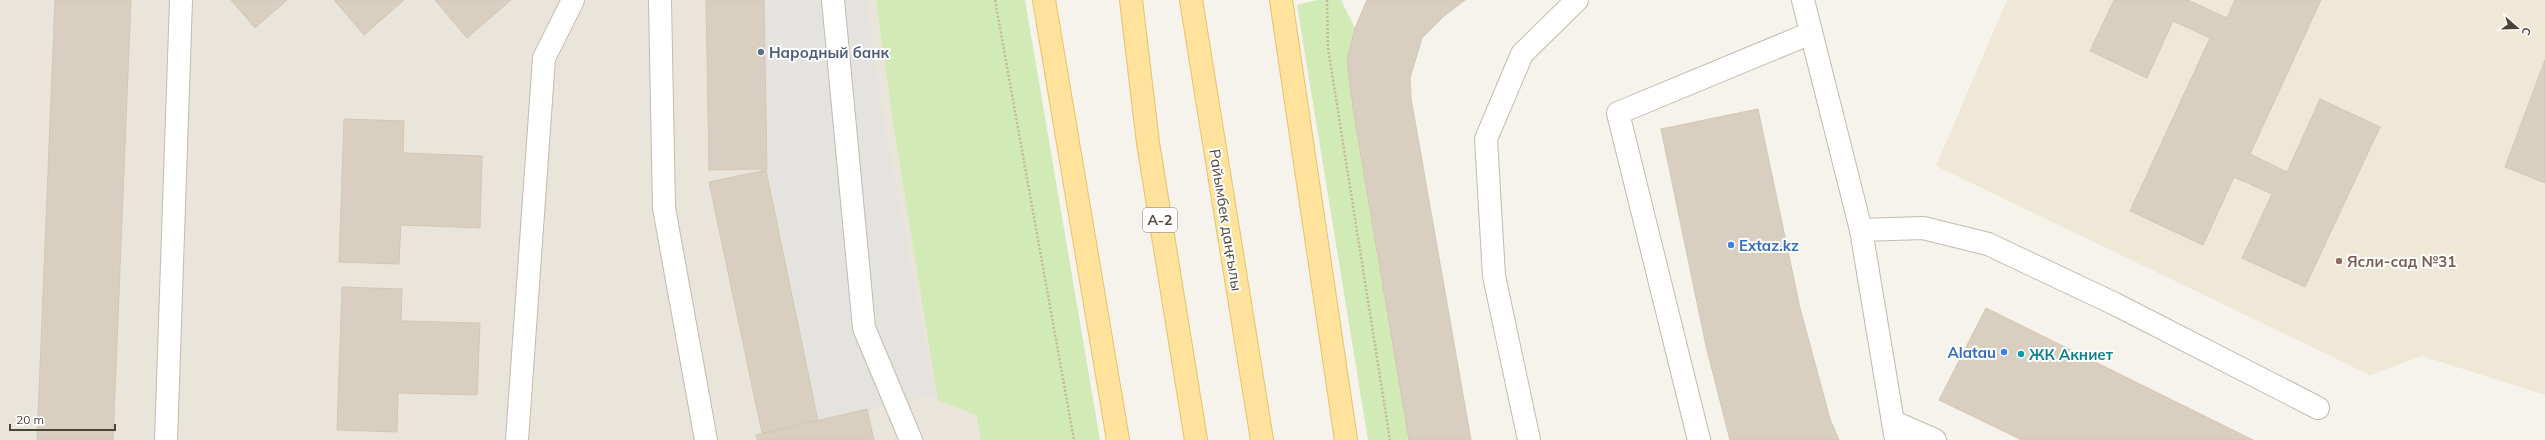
<svg xmlns="http://www.w3.org/2000/svg" width="2545" height="440" font-family="Mulish,sans-serif">
  <style>
    .residential { fill: #eae5da }
    .education { fill: #efe8d6 }
    .green { fill: #d2eab5 }
    .parking { fill: #e5e3e0 }
    .building { fill: #d8cfc1; stroke: #d3c7b4 }
    .lines { fill: none; stroke-linecap: round; stroke-linejoin: round }
    .minor-casing { stroke: #c2bbae; stroke-width: 24 }
    .major-casing { stroke: #e6c16a; stroke-width: 24 }
    .path { stroke: #c4b79f; stroke-width: 2.5; stroke-dasharray: 2 2; stroke-linecap: butt }
    .minor { stroke: #fff; stroke-width: 22 }
    .major { stroke: #ffe39c; stroke-width: 22 }
    .service-dot { fill: #5c6f8a; stroke: #fff; stroke-width: 1.5 }
    .shop-dot { fill: #3f7fe0; stroke: #fff; stroke-width: 1.5 }
    .education-dot { fill: #8d6e63; stroke: #fff; stroke-width: 1.5 }
    .culture-dot { fill: #0f9aa8; stroke: #fff; stroke-width: 1.5 }
    .labels { text-anchor: middle; dominant-baseline: central; stroke-width: 4; stroke-linejoin: round; paint-order: stroke }
    .shield { fill: #fff; stroke: #817c74; stroke-width: 1 }
    .shield-label { font-size: 14px; font-weight: bold; fill: #4b4439 }
    .service-label { font-size: 15px; font-weight: bold; fill: #4e5e75; stroke: #fff; text-anchor: start }
    .street-label { font-size: 15px; fill: #4b4439; stroke: #fff }
    .shop-label { font-size: 15px; font-weight: bold; fill: #366cbe; stroke: #fff; text-anchor: start }
    .education-label { font-size: 15px; font-weight: bold; fill: #785e54; stroke: #fff; text-anchor: start }
    .culture-label { font-size: 15px; font-weight: bold; fill: #0d838f; stroke: #fff; text-anchor: start }
  </style>
  <rect width="100%" height="100%" fill="#f6f3ec"/>
  <path class="residential" d="M0 0H939L1024 440H0Z"/>
  <path class="education" d="M2007 0H2545V395L2422 356 2370 375 1936 166Z"/>
  <g class="green">
    <path d="M876 0H1025L1100 440H981L977 415 938 400 894 129Z"/>
    <path d="M1318 0H1341L1355 28 1347 60 1354 115 1409 440H1368L1297 5Z"/>
  </g>
  <path class="parking" d="M765 0H866L885 127 935 395 818 421 768 170Z"/>
  <g class="building">
    <path d="M55 0H131L113 440H37Z"/>
    <path d="M231 0H287L255 28Z"/>
    <path d="M334 0H404L364 35Z"/>
    <path d="M435 0H511L467 38Z"/>
    <path d="M706 0H764L767 169 709 170Z"/>
    <path d="M1367 0H1465L1443 17 1422 38 1410 78 1411 98 1471 440H1409L1354 115 1347 60 1355 28Z"/>
    <path d="M2114 0H2188L2227 18 2235 0H2321L2250 154 2287 172 2320 99 2380 127 2305 287 2242 258 2272 194 2234 177 2203 245 2130 211 2210 38 2173 21 2147 78 2090 51Z"/>
    <path d="M2545 60V183L2505 167Z"/>
    <path d="M1758 109 1800 308 1830 419 1839 440H1730L1706 346 1661 129Z"/>
    <path d="M344 119 404 121 403 153 482 156 480 228 401 225 399 264 339 262Z"/>
    <path d="M766 170 818 421 762 433 709 182Z"/>
    <path d="M342 287 402 289 401 321 480 323 477 395 398 393 397 432 337 430Z"/>
    <path d="M1986 308 2253 440H2022L1939 400Z"/>
    <path d="M867 409 874 440H757L756 435Z"/>
  </g>
  <g class="lines">
    <g class="minor-casing">
      <g id="minor">
        <path d="M660 0 664 208 706 440"/>
        <path d="M833 0 864 328 911 440"/>
        <path d="M1803 0 1861 230 1896 440"/>
        <path d="M1861 230 1923 228 1988 244 2115 304 2318 408"/>
        <path d="M1894 422 1935 440"/>
        <path d="M166 440 181 0"/>
        <path d="M517 440 544 58 573 0"/>
        <path d="M1529 440 1494 276 1486 139 1522 54 1577 0"/>
        <path d="M1699 440 1618 113 1811 33"/>
      </g>
    </g>
    <g class="major-casing">
      <g id="major">
        <path d="M1044 0 1118 440"/>
        <path d="M1131 0 1148 143 1196 440"/>
        <path d="M1191 0 1262 440"/>
        <path d="M1281 0 1346 440"/>
      </g>
    </g>
    <g class="path">
      <path d="M995 0 1074 440"/>
      <path d="M1327 0 1328 48 1390 440"/>
    </g>
    <use href="#minor" class="minor"/>
    <use href="#major" class="major"/>
  </g>
  <circle class="service-dot" cx="761" cy="52" r="4"/>
  <g class="shop-dot">
    <circle cx="1731" cy="245" r="4"/>
    <circle cx="2004" cy="352" r="4"/>
  </g>
  <circle class="education-dot" cx="2339" cy="261" r="4"/>
  <circle class="culture-dot" cx="2021" cy="354" r="4"/>
  <g class="labels">
    <rect class="shield" x="1143" y="208" width="34" height="24" rx="3"/>
    <g class="shield-label">
      <text x="1160" y="220">A-2</text>
    </g>
    <g class="service-label">
      <text x="769" y="52">Народный банк</text>
    </g>
    <g class="street-label">
      <text transform="translate(1226 220) rotate(81)">Райымбек даңғылы</text>
    </g>
    <g class="shop-label">
      <text x="1739" y="245">Extaz.kz</text>
      <text x="1996" y="352" text-anchor="end">Alatau</text>
    </g>
    <g class="education-label">
      <text x="2347" y="261">Ясли-сад №31</text>
    </g>
    <g class="culture-label">
      <text x="2029" y="354">ЖК Акниет</text>
    </g>
  </g>
  <g transform="translate(2517 28) rotate(110)" stroke="#ffffff" stroke-width="3" paint-order="stroke">
  <path d="M0-3L7 15L0 10L-7 15Z" fill="#4b4439"/>
  <text y="-6" font-size="11" font-weight="bold" text-anchor="middle" fill="#4b4439">С</text>
  </g>
  <path d="M10 424v6h105v-6" fill="none" stroke="#4b4439" stroke-width="2"/>
  <text x="16" y="424" font-size="12" fill="#4b4439" stroke="#ffffff" stroke-width="3" paint-order="stroke">20 m</text>
</svg>
